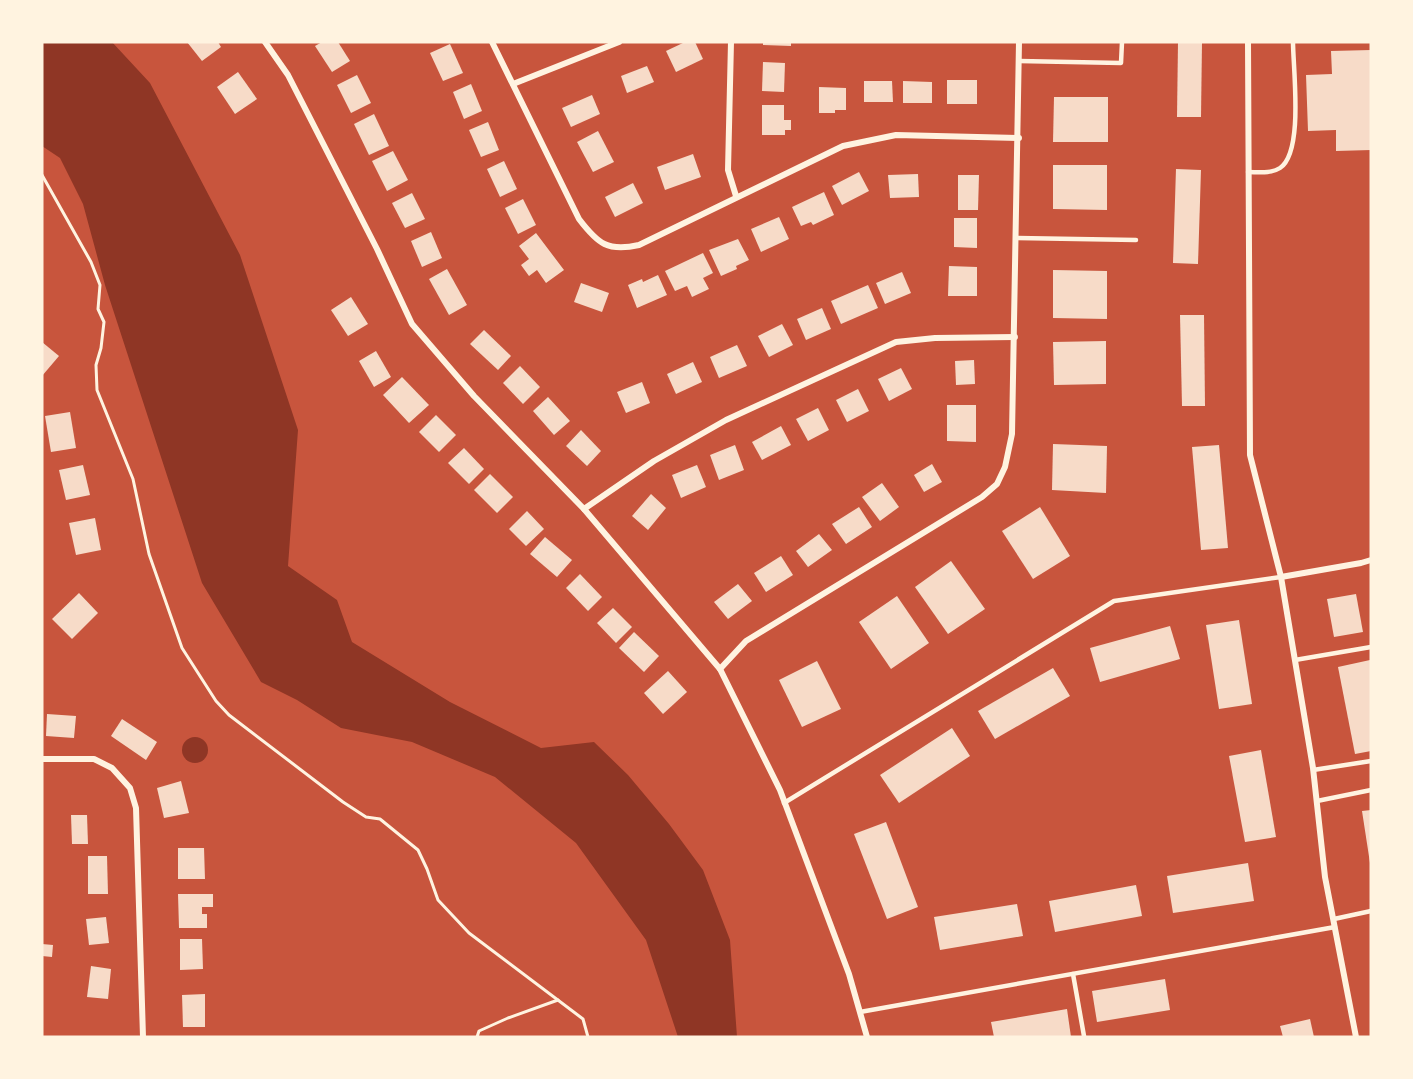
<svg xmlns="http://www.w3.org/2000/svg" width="1413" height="1079" font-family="'Varela Round',sans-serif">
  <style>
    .water { fill: #8f3625 }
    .building { fill: #f7dbc8 }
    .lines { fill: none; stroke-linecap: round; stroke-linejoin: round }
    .path { stroke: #fff3e0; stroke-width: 3 }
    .service { stroke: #fff3e0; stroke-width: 4.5 }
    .minor { stroke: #fff3e0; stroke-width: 6 }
  </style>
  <rect width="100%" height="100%" fill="#c8553d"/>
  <g class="water">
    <path d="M42 42H112L150 83 240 255 298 430 288 566 337 600 352 642 450 702 541 748 594 742 628 775 669 824 703 870 730 940 737 1037H678L646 940 576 843 495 777 412 742 341 728 297 700 261 682 202 583 105 285 83 204 60 158 42 146Z"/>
    <circle cx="195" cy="750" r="13"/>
  </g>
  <g class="building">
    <path d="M187 42H218L221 47 202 61Z"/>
    <path d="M322 42H338L350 61 332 72 315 46Z"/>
    <path d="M685 42H695L703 59 676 72 666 51Z"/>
    <path d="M763 42H791V46L763 45Z"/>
    <path d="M1178 42H1202L1201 117H1177Z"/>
    <path d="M450 44 463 73 443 81 430 53Z"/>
    <path d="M1371 50V150L1336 151V130L1308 131 1306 75 1332 74 1331 51Z"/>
    <path d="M763 62 785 63 784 92 762 91Z"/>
    <path d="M647 66 654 82 627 93 621 76Z"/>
    <path d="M238 72 257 99 235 114 217 87Z"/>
    <path d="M357 75 371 103 351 113 337 85Z"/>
    <rect x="947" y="80" width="30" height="24"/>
    <path d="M864 81H892L893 102H864Z"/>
    <path d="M903 81 932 82V103H903Z"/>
    <path d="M471 84 482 111 464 119 453 92Z"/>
    <path d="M819 87 846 88V110H835V113H819Z"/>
    <path d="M592 95 600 114 571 127 562 108Z"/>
    <path d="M1054 97H1108V142H1053Z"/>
    <path d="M762 105H784V120H791V130H785V135H762Z"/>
    <path d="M374 114 389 146 369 155 354 124Z"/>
    <path d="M488 122 499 150 481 157 469 130Z"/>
    <path d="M598 131 614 162 593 172 577 142Z"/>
    <path d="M393 151 408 180 387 191 372 161Z"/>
    <path d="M693 154 701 177 665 190 657 167Z"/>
    <path d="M504 161 517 189 500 197 487 169Z"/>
    <path d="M1053 165H1107V210L1053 209Z"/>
    <path d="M1176 169 1201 170 1198 264 1173 263Z"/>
    <path d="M859 172 869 191 842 205 832 186Z"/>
    <path d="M918 174 919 197 890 198 888 175Z"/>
    <path d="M958 175H979L978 210H958Z"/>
    <path d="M633 183 643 203 615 217 605 197Z"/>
    <path d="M824 192 834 215 813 225 811 222 801 226 792 207Z"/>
    <path d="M412 193 425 219 405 228 392 203Z"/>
    <path d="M523 199 536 225 518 234 505 208Z"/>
    <path d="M779 217 789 239 761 252 751 229Z"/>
    <path d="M954 218H977V248L954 247Z"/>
    <path d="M431 232 442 258 422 267 411 241Z"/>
    <path d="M536 233 564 270 546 283 537 270 529 276 521 265 529 259 519 246Z"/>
    <path d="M738 239 749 260 736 266 737 269 721 276 709 250Z"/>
    <path d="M703 253 713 273 703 278 709 289 692 297 687 286 675 291 665 271Z"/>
    <path d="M949 266 977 267V296H948Z"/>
    <path d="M447 269 467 305 449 315 429 279Z"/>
    <path d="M1053 270 1107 271V319L1053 318Z"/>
    <path d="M902 272 911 293 885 304 876 283Z"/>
    <path d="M658 275 667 295 637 308 628 285 642 279 643 282Z"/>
    <path d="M581 283 609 293 602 312 574 302Z"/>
    <path d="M868 285 878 308 841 324 831 301Z"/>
    <path d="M351 297 368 324 348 336 331 310Z"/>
    <path d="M822 308 831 329 806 340 797 319Z"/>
    <path d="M1180 315H1204L1205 406H1182Z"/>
    <path d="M782 324 793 345 769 357 758 336Z"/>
    <path d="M484 330 511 356 498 370 470 344Z"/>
    <path d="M1106 341V384L1054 385 1053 342Z"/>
    <path d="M42 342 59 356 42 376Z"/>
    <path d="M737 345 747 366 719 378 710 357Z"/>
    <path d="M376 351 391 377 374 387 359 361Z"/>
    <path d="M974 360 975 384 956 385 955 361Z"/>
    <path d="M693 362 702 382 676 394 667 374Z"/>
    <path d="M520 366 540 387 523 404 503 383Z"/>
    <path d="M901 368 912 389 889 401 878 379Z"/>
    <path d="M402 377 429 405 409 423 383 395Z"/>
    <path d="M642 382 650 403 626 413 617 392Z"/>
    <path d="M858 389 869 411 847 422 836 400Z"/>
    <path d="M548 397 570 421 554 435 533 411Z"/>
    <path d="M947 405H976V442L947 441Z"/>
    <path d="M818 408 829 430 808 441 796 419Z"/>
    <path d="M70 412 76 448 51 452 45 416Z"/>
    <path d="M436 415 456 435 439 452 419 432Z"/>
    <path d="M781 426 791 445 762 460 752 442Z"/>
    <path d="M581 430 601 451 587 466 566 446Z"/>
    <path d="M1053 444 1107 446 1106 493 1052 490Z"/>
    <path d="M735 445 744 470 719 480 710 455Z"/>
    <path d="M1219 445 1228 548 1201 550 1192 447Z"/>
    <path d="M464 448 484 469 469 484 448 463Z"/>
    <path d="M932 464 942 482 924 492 914 475Z"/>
    <path d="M83 465 90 495 66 500 59 470Z"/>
    <path d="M697 465 706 487 681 498 672 475Z"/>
    <path d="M490 474 513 497 497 513 474 490Z"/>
    <path d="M882 483 899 507 880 521 862 497Z"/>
    <path d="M651 494 666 508 648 530 632 516Z"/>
    <path d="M859 507 872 527 846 544 832 524Z"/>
    <path d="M1040 507 1070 556 1033 579 1002 531Z"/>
    <path d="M527 511 544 529 526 546 509 529Z"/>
    <path d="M95 518 101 550 76 555 69 523Z"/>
    <path d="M819 534 832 550 808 567 796 551Z"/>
    <path d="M545 537 572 560 557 577 530 554Z"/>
    <path d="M781 556 793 575 766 592 754 573Z"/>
    <path d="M951 561 985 609 948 634 915 587Z"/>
    <path d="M580 574 602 597 588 611 566 588Z"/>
    <path d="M738 584 752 601 728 619 714 602Z"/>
    <path d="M79 593 98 613 72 639 52 619Z"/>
    <path d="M1356 594 1363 632 1334 637 1327 599Z"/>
    <path d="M897 596 929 643 891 669 859 622Z"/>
    <path d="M613 608 632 627 616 643 597 623Z"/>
    <path d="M1239 620 1252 704 1219 709 1206 625Z"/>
    <path d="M1170 626 1180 659 1100 682 1090 648Z"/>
    <path d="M634 632 659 656 644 672 619 648Z"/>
    <path d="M1370 660 1371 751 1355 754 1338 667Z"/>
    <path d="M817 661 841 709 802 727 779 680Z"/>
    <path d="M1053 668 1070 696 995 739 978 711Z"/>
    <path d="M668 671 687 692 663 714 644 693Z"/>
    <path d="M47 714 76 716 74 738 46 736Z"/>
    <path d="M122 719 157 742 146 760 111 736Z"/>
    <path d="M952 728 970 756 899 803 880 775Z"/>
    <path d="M1261 750 1276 837 1245 842 1229 756Z"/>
    <path d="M181 781 189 813 164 818 157 788Z"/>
    <path d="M1371 810V863H1370L1362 811Z"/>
    <path d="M71 815H87L88 844H72Z"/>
    <path d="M886 822 918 907 887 919 854 834Z"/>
    <path d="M178 848H204L205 879H178Z"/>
    <path d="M88 856H107L108 894H88Z"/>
    <path d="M1248 863 1254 901 1173 913 1167 876Z"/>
    <path d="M1136 885 1142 916 1055 932 1049 901Z"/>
    <path d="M178 894H213V907H202V914H207V928H179Z"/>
    <path d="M1017 904 1023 936 940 950 934 917Z"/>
    <path d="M106 917 109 943 89 945 86 919Z"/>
    <path d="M180 939H202L203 969 180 970Z"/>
    <path d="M42 944 53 945 52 957 42 956Z"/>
    <path d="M91 966 111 969 108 999 87 997Z"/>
    <path d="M1165 979 1170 1010 1097 1022 1092 991Z"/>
    <path d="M205 994V1027H183L182 995Z"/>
    <path d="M1067 1009 1071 1037H994L991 1022Z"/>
    <path d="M1310 1019 1314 1037H1283L1280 1026Z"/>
  </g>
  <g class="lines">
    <g class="path">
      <path d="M42 175 91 262 100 285 98 309 104 322 101 348 96 365 97 390 133 479 149 554 182 648 216 701 229 715 343 802 366 817 380 819 418 850 427 869 438 900 469 933 583 1019 588 1037"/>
      <path d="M477 1037 479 1031 508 1018 558 1000"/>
    </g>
    <g class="service">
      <path d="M1019 61 1121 63 1122 42"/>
      <path d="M1248 172C1258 172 1271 174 1280 168 1304 152 1293 69 1293 42"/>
      <path d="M1017 238 1136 240"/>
      <path d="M1295 660 1371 647"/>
      <path d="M1313 770 1371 761"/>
      <path d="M1317 801 1371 790"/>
      <path d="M784 803 1114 601 1281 577"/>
      <path d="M1334 919 1371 911"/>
      <path d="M1073 974 1084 1036"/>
      <path d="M860 1012 1335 927"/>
    </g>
    <g class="minor">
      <path d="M265 42 288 75 377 249 412 324 474 396 584 509 720 669 780 790 849 974 867 1037"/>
      <path d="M492 42 579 219C598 244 608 252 639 245L843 146 896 135 1019 138"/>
      <path d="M731 42 728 170 736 196"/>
      <path d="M1248 42 1250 455 1281 577 1313 768 1325 877 1356 1037"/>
      <path d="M513 84 619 42"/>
      <path d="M584 509 654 461 726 420 896 342 935 338 1015 337"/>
      <path d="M1281 577 1361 563 1371 560"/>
      <path d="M720 669 746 641 982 497 997 484 1005 467 1012 434 1019 42"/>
      <path d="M42 759H94L112 768 130 788 136 808 143 1037"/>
    </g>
  </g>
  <rect width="1413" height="1079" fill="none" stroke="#fff3e0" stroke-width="87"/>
</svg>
